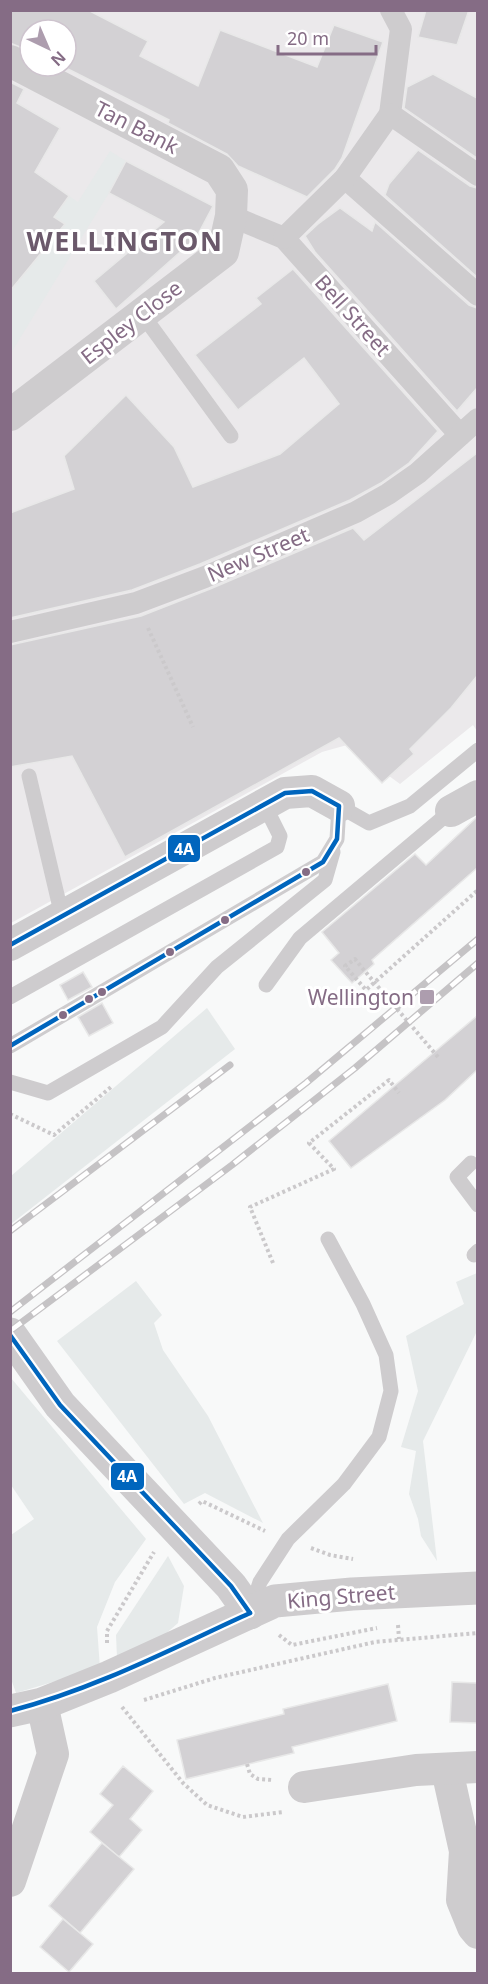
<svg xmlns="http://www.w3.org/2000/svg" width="488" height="1984" font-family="'Noto Sans',sans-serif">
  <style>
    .built { fill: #ebe9eb; fill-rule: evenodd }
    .green { fill: #e6eaea }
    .building { fill: #d3d1d4; stroke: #e8e8e8; stroke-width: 1.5 }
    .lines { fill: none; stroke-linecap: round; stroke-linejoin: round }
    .path { stroke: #cbc9cb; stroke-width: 4; stroke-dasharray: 3 3; stroke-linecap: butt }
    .service { stroke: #ceccce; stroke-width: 15 }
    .pedestrian { stroke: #ceccce; stroke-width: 22 }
    .minor { stroke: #ceccce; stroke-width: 32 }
    .tertiary { stroke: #ceccce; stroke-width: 33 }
    .rail-casing { stroke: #c5c3c5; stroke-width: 7 }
    .rail { stroke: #fff; stroke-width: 4.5; stroke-dasharray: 14; stroke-linecap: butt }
    .bus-1-casing { stroke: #fff; stroke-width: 9 }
    .bus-1 { stroke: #0065bd; stroke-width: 4.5 }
    .bus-dot { fill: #856c85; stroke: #fff; stroke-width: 2 }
    .poi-dot { fill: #ad9dae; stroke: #fff; stroke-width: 2 }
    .labels { text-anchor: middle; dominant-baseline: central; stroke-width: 6; stroke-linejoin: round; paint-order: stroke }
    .street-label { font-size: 21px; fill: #856c85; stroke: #fff }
    .poi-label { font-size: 21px; fill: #856c85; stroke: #fff; text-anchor: end }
    .district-label { font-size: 27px; font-weight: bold; letter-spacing: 1.5px; fill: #6b596b; stroke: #fff }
    .line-badge { stroke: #fff; stroke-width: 2 }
    .badge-label { font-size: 16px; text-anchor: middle; font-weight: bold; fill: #fff }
  </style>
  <rect width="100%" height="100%" fill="#f8f9f9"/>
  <path class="built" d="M11 11H477V731L473 725 400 784 347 745 322 752 11 923ZM30 30H66V66H30Z"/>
  <g class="green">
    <path d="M110 151 126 161 109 193 11 353V291L64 225 54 217 69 196 78 202Z"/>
    <path d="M207 1008 235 1049 11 1224V1176Z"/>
    <path d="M477 1273V1331L423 1441 437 1561 421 1536 418 1519 409 1494 416 1451 401 1447 418 1391 406 1336 464 1304 456 1282Z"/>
    <path d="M136 1281 162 1315 154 1323 163 1350 208 1416 263 1523 205 1493 184 1504 57 1341Z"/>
    <path d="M11 1378 146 1539 115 1582 97 1627 100 1668 16 1693 11 1679V1535L34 1519 11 1485Z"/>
    <path d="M168 1556 184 1586 178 1623 147 1650 117 1658 116 1635Z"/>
  </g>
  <g class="building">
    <path d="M10 10H88L148 41 140 56 198 86 220 30 317 67 334 25 383 42 342 158 335 169 307 197 238 166 227 154 168 123 169 120 62 66H66V30H30V51L10 43Z"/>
    <path d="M426 10H469L457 45 418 37Z"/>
    <path d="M433 74 477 98V158L404 108 407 87Z"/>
    <path d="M10 82 24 89 17 103 60 128 35 172 69 196 54 217 65 224 10 291Z"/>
    <path d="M418 150 470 186 477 188V277L385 195 389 184Z"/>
    <path d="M126 161 213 206 196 238 116 309 94 281 164 222 109 193Z"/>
    <path d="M340 208 372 231 375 222 469 305 477 308V388L457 411 315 252 305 236 318 224Z"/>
    <path d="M293 269 438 431 409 463 381 483 350 500 200 564 132 590 10 618V513L74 489 64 456 126 395 174 447 193 487 280 454 339 404 304 358 238 410 195 355 261 304 256 298Z"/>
    <path d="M477 453V676L451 708 410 749 414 754 382 783 339 738 125 857 72 756 10 767V645L141 616 210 589 353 528 364 540Z"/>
    <path d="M477 817V868L372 960 374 964 352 983 331 960 339 953 322 932 415 854 426 865Z"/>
    <path d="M83 972 92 987 68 1000 60 985Z"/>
    <path d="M102 1003 113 1023 89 1036 78 1017Z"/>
    <path d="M477 1016V1070L445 1100 351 1168 329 1141Z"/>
    <path d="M452 1682 477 1683V1723L450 1722Z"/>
    <path d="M388 1684 397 1721 292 1747 294 1753 186 1779 177 1740 284 1714 283 1709Z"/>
    <path d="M123 1766 153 1791 130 1819 142 1830 119 1857 90 1832 113 1805 100 1794Z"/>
    <path d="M102 1843 134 1869 80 1933 49 1906Z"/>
    <path d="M63 1919 93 1944 69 1972 40 1947Z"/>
  </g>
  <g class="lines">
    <g class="path">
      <path d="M148 628 193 727"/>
      <path d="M438 1057 363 969 355 959 345 966 366 990 478 890"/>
      <path d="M10 1114 54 1135 111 1087"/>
      <path d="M273 1263 250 1207 334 1169 309 1143 389 1080 399 1093"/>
      <path d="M199 1504 202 1501 265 1531"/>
      <path d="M311 1548 330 1555 353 1559"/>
      <path d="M398 1625 399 1639"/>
      <path d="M279 1635 292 1645 377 1628"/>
      <path d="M107 1643V1631L154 1552"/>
      <path d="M144 1700 215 1678 375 1642 478 1633"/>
      <path d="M122 1707 183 1783 207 1805 243 1817 283 1812"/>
      <path d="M247 1764 250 1774 258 1779 273 1780"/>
    </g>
    <g class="service">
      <path d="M142 314 231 436"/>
      <path d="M29 776 62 916"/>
      <path d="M266 985 300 938 451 811"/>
      <path d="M10 997 277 847 280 836 264 804"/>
      <path d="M10 1046 323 862 337 839 339 806 369 823 410 806 478 750"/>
      <path d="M10 1082 48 1093 162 1027 217 967 325 880 333 852"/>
      <path d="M471 1163 457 1177 478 1205"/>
      <path d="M474 1255 478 1251"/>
      <path d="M251 1610 260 1582 288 1539 344 1484 379 1437 391 1391 386 1355 363 1304 328 1239"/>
    </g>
    <g class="pedestrian">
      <path d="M391 10 401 29 390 114 478 175"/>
      <path d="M345 178 478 295"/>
      <path d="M231 216 284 238 460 435"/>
      <path d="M284 238 345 178 390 114"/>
      <path d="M10 632 136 603 205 577 356 512 388 494 418 473 478 419"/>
    </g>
    <g class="minor">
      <path d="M10 61 219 170 232 190 231 216 223 252 10 415"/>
      <path d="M451 811 478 796"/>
      <path d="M10 945 285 793 312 791 339 806"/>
      <path d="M447 1770 465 1851 462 1900 473 1927 478 1933"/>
      <path d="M304 1787 416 1770 478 1767"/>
      <path d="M10 1881 53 1754 42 1704"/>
    </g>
    <g class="tertiary">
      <path d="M10 1334 60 1405 231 1586 250 1613"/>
      <path d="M10 1711 42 1704 109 1677 275 1601 352 1594 478 1588"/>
    </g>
    <g class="rail-casing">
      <g id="rail">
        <path d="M10 1231 230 1065"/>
        <path d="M10 1312 306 1083 478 939"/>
        <path d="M10 1331 232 1165 355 1068 478 963"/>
      </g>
    </g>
    <use href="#rail" class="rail"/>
    <g class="bus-1-casing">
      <g id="bus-1">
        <path d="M10 945 285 793 312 791 339 806 337 839 323 862 10 1046"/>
        <path d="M10 1335 60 1405 231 1586 250 1613"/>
        <path d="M10 1711C95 1689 171 1649 250 1613"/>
      </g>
    </g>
    <use href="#bus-1" class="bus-1"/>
  </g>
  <g class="bus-dot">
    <circle cx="306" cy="872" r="5"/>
    <circle cx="225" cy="920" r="5"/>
    <circle cx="170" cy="952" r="5"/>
    <circle cx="102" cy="992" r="5"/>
    <circle cx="89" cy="999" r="5"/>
    <circle cx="63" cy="1015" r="5"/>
  </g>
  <rect class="poi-dot" x="419" y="989" width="16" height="16" rx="3"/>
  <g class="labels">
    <g class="street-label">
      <text transform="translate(137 127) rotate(27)">Tan Bank</text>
      <text transform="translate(353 315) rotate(48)">Bell Street</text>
      <text transform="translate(131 322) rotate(-38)">Espley Close</text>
      <text transform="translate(258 554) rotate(-23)">New Street</text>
      <text transform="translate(341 1596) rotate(-5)">King Street</text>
    </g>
    <g class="poi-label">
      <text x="414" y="997">Wellington</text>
    </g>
    <g class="district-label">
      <text x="125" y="240">WELLINGTON</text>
    </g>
  </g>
  <g class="line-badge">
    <rect x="167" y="834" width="34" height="29" rx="6" fill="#0065bd"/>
    <rect x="110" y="1462" width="35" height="29" rx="6" fill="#0065bd"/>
  </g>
  <g class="badge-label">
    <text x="184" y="855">4A</text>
    <text x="127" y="1482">4A</text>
  </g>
  <rect width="488" height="1984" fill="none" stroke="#856c85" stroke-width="24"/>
  <g transform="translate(48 48) rotate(136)"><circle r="28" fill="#ffffff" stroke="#cec4ce" stroke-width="1.5"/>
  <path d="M0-4.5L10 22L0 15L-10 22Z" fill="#ad9dae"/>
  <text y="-9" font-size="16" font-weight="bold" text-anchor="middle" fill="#856c85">N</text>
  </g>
  <path d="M278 45v9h98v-9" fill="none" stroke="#856c85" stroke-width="3"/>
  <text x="287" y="45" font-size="18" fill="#856c85" stroke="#ffffff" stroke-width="4.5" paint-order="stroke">20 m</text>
</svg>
